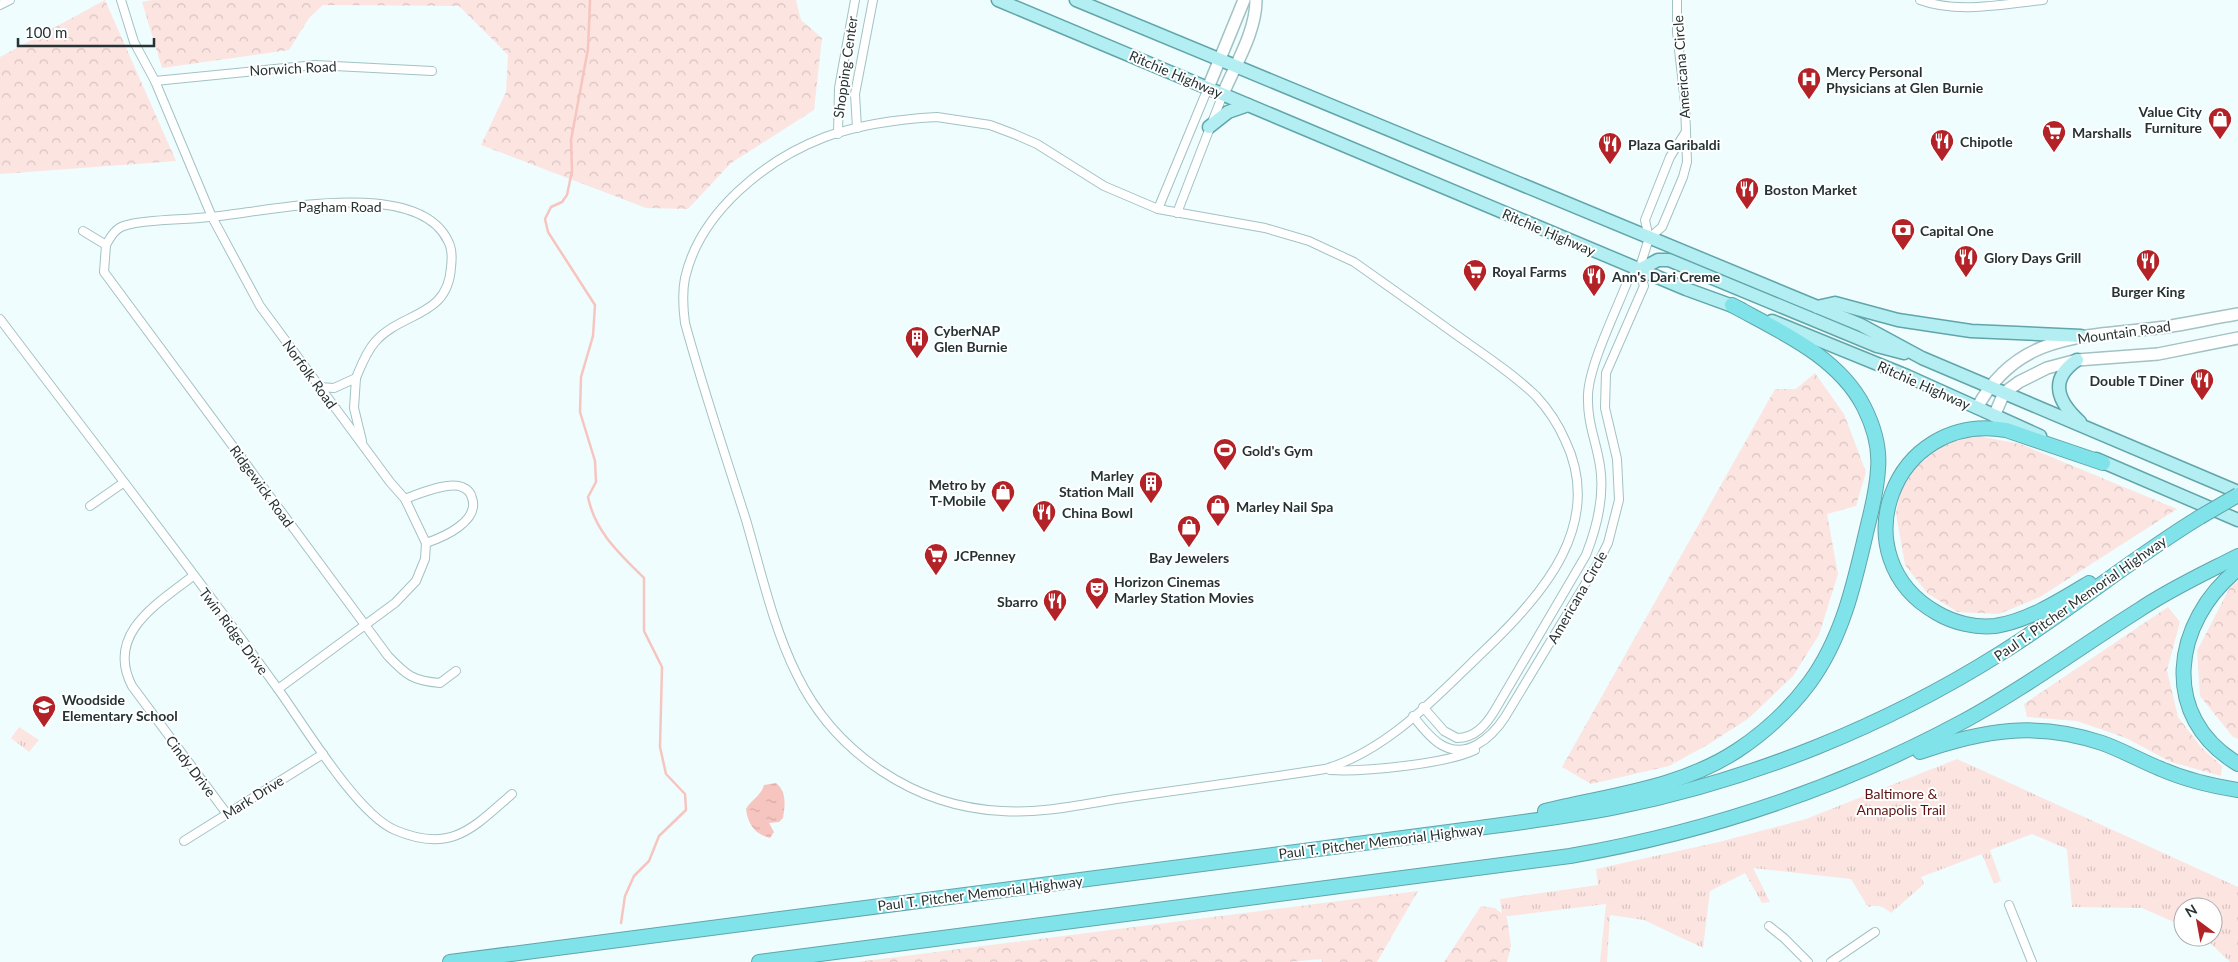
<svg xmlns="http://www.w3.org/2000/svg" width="2238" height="962" font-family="Lato,sans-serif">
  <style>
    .forest { fill: url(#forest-crowns) }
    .park { fill: url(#park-tufts) }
    .water { fill: url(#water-ripples) }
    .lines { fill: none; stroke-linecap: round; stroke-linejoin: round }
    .stream { stroke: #f7c5bf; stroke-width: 2.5 }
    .minor-casing { stroke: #a2c2c4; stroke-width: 10 }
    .secondary-casing { stroke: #a2c2c4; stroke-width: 14 }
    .primary-casing { stroke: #60a5aa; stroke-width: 15 }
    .motorway-casing { stroke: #60a5aa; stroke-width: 16 }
    .minor { stroke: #fff; stroke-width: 8 }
    .secondary { stroke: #fff; stroke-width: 11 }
    .primary { stroke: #b3eef2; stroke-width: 12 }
    .motorway { stroke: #80e3e9; stroke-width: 14 }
    .motorway-bridge-casing { stroke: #60a5aa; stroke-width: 16; stroke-linecap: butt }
    .motorway-bridge { stroke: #80e3e9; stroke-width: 14 }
    .labels { text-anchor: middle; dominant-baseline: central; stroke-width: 4; stroke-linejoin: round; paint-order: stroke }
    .street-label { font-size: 14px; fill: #263334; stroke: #fff }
    .poi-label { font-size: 14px; font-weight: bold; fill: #263334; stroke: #fff; text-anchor: start }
    .park-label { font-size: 14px; fill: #5b1413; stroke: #fff }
  </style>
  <defs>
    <pattern id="forest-crowns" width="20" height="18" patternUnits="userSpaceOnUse" patternTransform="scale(1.25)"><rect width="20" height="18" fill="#fce4e1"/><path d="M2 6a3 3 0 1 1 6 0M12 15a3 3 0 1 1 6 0" fill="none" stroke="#d8c4c2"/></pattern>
    <pattern id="park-tufts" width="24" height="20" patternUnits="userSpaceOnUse" patternTransform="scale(1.25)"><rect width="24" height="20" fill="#fce4e1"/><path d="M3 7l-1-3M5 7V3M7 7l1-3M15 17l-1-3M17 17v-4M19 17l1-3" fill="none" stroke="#d8c4c2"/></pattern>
    <pattern id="water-ripples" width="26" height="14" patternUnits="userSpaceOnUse" patternTransform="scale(1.25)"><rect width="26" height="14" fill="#f7c5bf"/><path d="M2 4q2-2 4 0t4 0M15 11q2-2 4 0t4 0" fill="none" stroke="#d4aaa5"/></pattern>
  </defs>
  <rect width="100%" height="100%" fill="#f0fdfe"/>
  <g class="forest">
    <path d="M105 0 176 161 0 174V57Z"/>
    <path d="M152 0H796L801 20 822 38 814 110 731 163 688 209 646 208 481 145 506 92 508 55 459 6 323 5 309 18 289 50 162 68 142 2Z"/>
    <path d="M1815 373 1844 414 1866 472 1856 506 1827 514 1838 574 1819 635 1793 676 1749 718 1709 744 1669 766 1591 784 1562 767 1775 389H1796Z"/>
    <path d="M1973 435 2020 444 2177 509 2040 597 1999 614 1958 612 1928 594 1905 565 1896 514 1900 492 1916 467 1941 446Z"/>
    <path d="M2238 581V739L2233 737 2200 696 2197 651 2230 587Z"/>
    <path d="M2168 607 2180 622 2167 670 2178 717 2201 747 2222 766 2221 776 2171 762 2126 738 2077 721 2027 717 2024 704Z"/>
    <path d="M1418 891 1377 962H1322L1321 959 1289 962H857Z"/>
    <path d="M1481 906 1495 908 1507 918 1511 946 1507 962H1444Z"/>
  </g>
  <g class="park">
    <path d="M19 727 39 740 29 752 11 738Z"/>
    <path d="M1957 759 2238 887V962H2230L2204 937H2213V907H2183V926L2142 908 2072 907 2067 849 2032 834 1990 850 2001 881 1994 884 1982 854 1921 877 1924 884 1891 913C1884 907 1878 904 1868 907L1851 879 1753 868 1770 902 1762 903 1745 873 1710 891 1703 948 1644 920 1610 915 1607 962H1600L1606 904 1502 917 1500 899 1598 885 1596 869 1719 842 1806 819Z"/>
  </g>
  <path class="water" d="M776 783C787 792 785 805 783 818L779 822 769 823 774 832 770 838C755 834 748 825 746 809 751 800 761 796 764 785Z"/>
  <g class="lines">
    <path class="stream" d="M590 0 588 49 571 140 572 171 567 195 562 202 551 207 545 219 548 232 595 305 593 336 581 377 580 412 595 461 596 482 588 497C595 532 620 554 644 578V631L662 667 660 747 666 774 685 794 686 810 659 836 649 861 634 876 625 896 621 923"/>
    <g class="minor-casing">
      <g id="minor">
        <path d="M121 0 134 42 155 81 212 217 260 306 390 482 405 499 426 543 425 559 416 581 395 603 278 689"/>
        <path d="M1920 0C1958 14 2004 4 2043 0"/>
        <path d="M0 5 10 0"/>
        <path d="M155 81 315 65 432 71"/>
        <path d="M937 117 990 125 1014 134 1037 144 1104 186 1158 209 1265 228 1309 241 1354 262C1388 286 1422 310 1455 334 1483 354 1512 373 1536 396 1548 409 1558 424 1565 440 1605 523 1544 594 1486 649 1439 694 1389 750 1325 769 1260 779 1195 788 1130 797 1088 803 1045 814 1002 811 915 807 835 753 797 675 773 627 761 571 746 520 725 454 703 389 685 323 683 308 682 293 685 278 700 212 765 160 825 137 861 124 900 119 937 117Z"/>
        <path d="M857 128 855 94 873 0"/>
        <path d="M838 134 839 88 855 0"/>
        <path d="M1158 209 1208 88"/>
        <path d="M1177 213 1223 94"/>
        <path d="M83 231 106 245C111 236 116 227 127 225 148 219 186 220 209 217 267 212 417 176 448 241 452 248 452 259 451 267 448 318 402 311 375 342 366 352 361 366 356 378"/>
        <path d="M1649 238 1645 220 1670 157 1685 133"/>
        <path d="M106 245 104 272 388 656C406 675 413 681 440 683L456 671"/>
        <path d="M0 319C93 442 188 564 278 689 304 725 357 814 395 830 451 854 473 828 512 794"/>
        <path d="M319 387 334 388 356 378 354 408 362 441"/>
        <path d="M405 499C418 494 449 481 462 487 467 489 471 493 472 498 480 521 444 537 426 543"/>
        <path d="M90 506 123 483"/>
        <path d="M193 576C157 604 105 634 132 686L227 814"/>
        <path d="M1423 707 1444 731 1457 738C1475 738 1486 725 1495 710L1586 555C1597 527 1605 497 1600 466 1596 440 1587 423 1588 395 1589 365 1617 309 1628 280L1639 270 1649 238 1662 227 1683 177 1687 162 1685 103 1677 32V0"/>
        <path d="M1413 716C1421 726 1430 738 1440 744 1466 761 1492 737 1505 717L1599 561 1608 543 1619 500 1617 459 1605 408 1606 373 1644 286 1639 270"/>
        <path d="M1330 770C1363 772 1446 764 1475 750"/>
        <path d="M184 841 323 754"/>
        <path d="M2009 905 2032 962"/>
        <path d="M1769 926 1784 938 1808 962"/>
        <path d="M1831 962 1875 932"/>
      </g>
    </g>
    <g class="secondary-casing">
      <g id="secondary">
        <path d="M1208 88 1244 0"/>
        <path d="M1223 94C1235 65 1256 32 1256 0"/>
        <path d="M1977 408C2018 330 2090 337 2166 327 2190 323 2214 318 2238 314"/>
        <path d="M1994 416 2004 393 2019 382 2047 368 2077 360 2158 354 2238 338"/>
      </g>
    </g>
    <g class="primary-casing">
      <g id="primary">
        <path d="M998 0 1686 289 1741 309"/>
        <path d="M1076 0 1861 325 1922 358 2238 492"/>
        <path d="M1209 127 1228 112 1248 105"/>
        <path d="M1639 270 1658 260H1669L1877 346 1904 353"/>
        <path d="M1817 307 1835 303 1898 320 1971 331 2081 336"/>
        <path d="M1772 321 1907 376 2040 436"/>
        <path d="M2077 360C2048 380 2058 402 2080 422"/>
        <path d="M2096 459 2238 520"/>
      </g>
    </g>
    <g class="motorway-casing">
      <g id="motorway">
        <path d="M2238 569C2172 622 2159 717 2238 764"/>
        <path d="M2089 583C2061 600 2028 621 1995 626 1976 628 1954 623 1937 613 1839 558 1892 411 2006 430L2103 463"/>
        <path d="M1920 752C1983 730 2037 721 2102 743 2122 750 2141 761 2161 769 2186 780 2212 786 2238 790"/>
        <path d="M1545 811C1610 795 1681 788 1738 750 1765 732 1790 709 1810 682 1842 638 1854 585 1866 533 1871 512 1877 491 1878 469 1880 448 1873 425 1864 407 1838 356 1779 331 1732 305"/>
        <path d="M450 962 1464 830C1515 823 1566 817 1617 807 1752 780 1885 726 2001 653 2069 611 2131 559 2200 517"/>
        <path d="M759 962 1570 856C1708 832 1840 788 1964 721 2025 688 2080 647 2139 610 2170 589 2205 573 2238 556"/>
      </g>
    </g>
    <use href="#minor" class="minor"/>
    <use href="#secondary" class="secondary"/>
    <use href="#primary" class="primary"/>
    <use href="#motorway" class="motorway"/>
    <g class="motorway-bridge-casing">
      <path id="motorway-bridge" d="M2200 517 2238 495"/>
    </g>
    <use href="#motorway-bridge" class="motorway-bridge"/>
  </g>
  <defs>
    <g id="hospital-pin" transform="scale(1.25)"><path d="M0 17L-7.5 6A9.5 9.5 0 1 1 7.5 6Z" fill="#b32226" stroke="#fff"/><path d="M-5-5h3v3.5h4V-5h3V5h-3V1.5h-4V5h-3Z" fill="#fff"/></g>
    <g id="shop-pin" transform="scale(1.25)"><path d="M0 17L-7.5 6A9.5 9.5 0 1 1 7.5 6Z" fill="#b32226" stroke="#fff"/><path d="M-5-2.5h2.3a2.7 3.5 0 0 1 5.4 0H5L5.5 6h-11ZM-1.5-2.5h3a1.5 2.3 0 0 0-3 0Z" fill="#fff"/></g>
    <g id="supermarket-pin" transform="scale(1.25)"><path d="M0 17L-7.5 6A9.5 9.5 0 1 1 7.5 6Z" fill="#b32226" stroke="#fff"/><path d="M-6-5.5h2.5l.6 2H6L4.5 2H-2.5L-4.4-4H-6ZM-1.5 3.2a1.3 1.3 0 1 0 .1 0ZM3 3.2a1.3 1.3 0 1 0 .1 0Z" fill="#fff"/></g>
    <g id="restaurant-pin" transform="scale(1.25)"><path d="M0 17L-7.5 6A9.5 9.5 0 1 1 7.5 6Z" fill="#b32226" stroke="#fff"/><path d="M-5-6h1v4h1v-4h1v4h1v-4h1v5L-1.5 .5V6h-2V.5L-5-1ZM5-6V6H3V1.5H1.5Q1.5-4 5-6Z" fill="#fff"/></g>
    <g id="bank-pin" transform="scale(1.25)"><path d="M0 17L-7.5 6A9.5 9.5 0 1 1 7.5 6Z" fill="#b32226" stroke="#fff"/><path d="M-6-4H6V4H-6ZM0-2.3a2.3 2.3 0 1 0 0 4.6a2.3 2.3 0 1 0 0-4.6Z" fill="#fff"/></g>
    <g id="building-pin" transform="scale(1.25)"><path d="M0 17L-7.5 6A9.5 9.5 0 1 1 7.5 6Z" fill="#b32226" stroke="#fff"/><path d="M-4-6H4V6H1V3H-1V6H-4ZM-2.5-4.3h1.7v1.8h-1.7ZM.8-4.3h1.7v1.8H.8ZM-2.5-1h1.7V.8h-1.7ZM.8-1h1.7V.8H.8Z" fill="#fff"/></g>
    <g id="stadium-pin" transform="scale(1.25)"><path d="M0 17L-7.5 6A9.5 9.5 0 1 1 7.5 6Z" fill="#b32226" stroke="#fff"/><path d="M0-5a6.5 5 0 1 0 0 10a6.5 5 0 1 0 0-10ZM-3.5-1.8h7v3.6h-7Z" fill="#fff"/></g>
    <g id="theatre-pin" transform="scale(1.25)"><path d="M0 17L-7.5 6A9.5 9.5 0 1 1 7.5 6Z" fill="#b32226" stroke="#fff"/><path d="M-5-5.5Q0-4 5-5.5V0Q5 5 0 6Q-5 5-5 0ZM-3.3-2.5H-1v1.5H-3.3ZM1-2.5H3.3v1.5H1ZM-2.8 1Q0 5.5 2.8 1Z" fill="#fff"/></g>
    <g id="school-pin" transform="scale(1.25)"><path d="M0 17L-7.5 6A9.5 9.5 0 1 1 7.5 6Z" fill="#b32226" stroke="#fff"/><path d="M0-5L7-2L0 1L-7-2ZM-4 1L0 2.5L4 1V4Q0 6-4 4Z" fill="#fff"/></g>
  </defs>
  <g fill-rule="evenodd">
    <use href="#hospital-pin" x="1809" y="79"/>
    <use href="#shop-pin" x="2220" y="119"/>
    <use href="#supermarket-pin" x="2054" y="132"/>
    <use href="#restaurant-pin" x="1942" y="141"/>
    <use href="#restaurant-pin" x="1610" y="144"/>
    <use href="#restaurant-pin" x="1747" y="189"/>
    <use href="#bank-pin" x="1903" y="230"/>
    <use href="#restaurant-pin" x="1966" y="257"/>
    <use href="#restaurant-pin" x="2148" y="261"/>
    <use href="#supermarket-pin" x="1475" y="271"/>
    <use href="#restaurant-pin" x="1594" y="276"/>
    <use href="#building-pin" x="917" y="338"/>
    <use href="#restaurant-pin" x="2202" y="380"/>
    <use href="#stadium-pin" x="1225" y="450"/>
    <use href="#building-pin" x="1151" y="483"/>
    <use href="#shop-pin" x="1003" y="492"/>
    <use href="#shop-pin" x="1218" y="506"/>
    <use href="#restaurant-pin" x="1044" y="512"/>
    <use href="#shop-pin" x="1189" y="527"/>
    <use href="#supermarket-pin" x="936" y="555"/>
    <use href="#theatre-pin" x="1097" y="589"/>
    <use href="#restaurant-pin" x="1055" y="601"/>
    <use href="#school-pin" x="44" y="707"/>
  </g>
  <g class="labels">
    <g class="street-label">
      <text transform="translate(845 67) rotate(-82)">Shopping Center</text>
      <text transform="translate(1681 67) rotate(-94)">Americana Circle</text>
      <text transform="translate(293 68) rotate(-3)">Norwich Road</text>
      <text transform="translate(1176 74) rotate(23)">Ritchie Highway</text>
      <text x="340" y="206">Pagham Road</text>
      <text transform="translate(1549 232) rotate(23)">Ritchie Highway</text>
      <text transform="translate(2124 332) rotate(-8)">Mountain Road</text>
      <text transform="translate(310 374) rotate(54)">Norfolk Road</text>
      <text transform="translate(1924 385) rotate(24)">Ritchie Highway</text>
      <text transform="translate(262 486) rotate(54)">Ridgewick Road</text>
      <text transform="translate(1577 597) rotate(-60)">Americana Circle</text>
      <text transform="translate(2080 598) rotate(-35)">Paul T. Pitcher Memorial Highway</text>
      <text transform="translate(234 631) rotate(53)">Twin Ridge Drive</text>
      <text transform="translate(191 766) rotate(53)">Cindy Drive</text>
      <text transform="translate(253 797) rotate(-32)">Mark Drive</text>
      <text transform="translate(1381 841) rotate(-7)">Paul T. Pitcher Memorial Highway</text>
      <text transform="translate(980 893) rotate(-7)">Paul T. Pitcher Memorial Highway</text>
    </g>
    <g class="poi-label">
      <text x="1826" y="71">Mercy Personal<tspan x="1826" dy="16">Physicians at Glen Burnie</tspan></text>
      <text x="2202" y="111" text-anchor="end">Value City<tspan x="2202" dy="16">Furniture</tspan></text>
      <text x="2072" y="132">Marshalls</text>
      <text x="1960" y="141">Chipotle</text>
      <text x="1628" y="144">Plaza Garibaldi</text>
      <text x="1764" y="189">Boston Market</text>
      <text x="1920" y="230">Capital One</text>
      <text x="1984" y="257">Glory Days Grill</text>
      <text x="1492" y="271">Royal Farms</text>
      <text x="1612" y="276">Ann's Dari Creme</text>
      <text x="2148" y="291" text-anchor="middle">Burger King</text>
      <text x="934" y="330">CyberNAP<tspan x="934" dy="16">Glen Burnie</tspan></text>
      <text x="2184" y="380" text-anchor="end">Double T Diner</text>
      <text x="1242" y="450">Gold's Gym</text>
      <text x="1134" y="475" text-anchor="end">Marley<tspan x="1134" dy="16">Station Mall</tspan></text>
      <text x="986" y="484" text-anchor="end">Metro by<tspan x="986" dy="16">T-Mobile</tspan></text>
      <text x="1236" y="506">Marley Nail Spa</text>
      <text x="1062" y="512">China Bowl</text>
      <text x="954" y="555">JCPenney</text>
      <text x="1189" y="557" text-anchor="middle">Bay Jewelers</text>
      <text x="1114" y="581">Horizon Cinemas<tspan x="1114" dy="16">Marley Station Movies</tspan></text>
      <text x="1038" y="601" text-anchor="end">Sbarro</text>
      <text x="62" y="699">Woodside<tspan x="62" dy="16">Elementary School</tspan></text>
    </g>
    <g class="park-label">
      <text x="1901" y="793">Baltimore &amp;<tspan x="1901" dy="16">Annapolis Trail</tspan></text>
    </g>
  </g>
  <g transform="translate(2198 922) rotate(328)"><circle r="24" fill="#ffffff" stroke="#a8adae"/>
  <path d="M0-4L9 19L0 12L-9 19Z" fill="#b32226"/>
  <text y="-8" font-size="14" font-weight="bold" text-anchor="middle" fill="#263334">N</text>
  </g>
  <path d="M18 38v8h136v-8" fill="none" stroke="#263334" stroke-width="2.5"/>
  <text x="25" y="38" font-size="15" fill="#263334" stroke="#ffffff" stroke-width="4" paint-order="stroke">100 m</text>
</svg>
